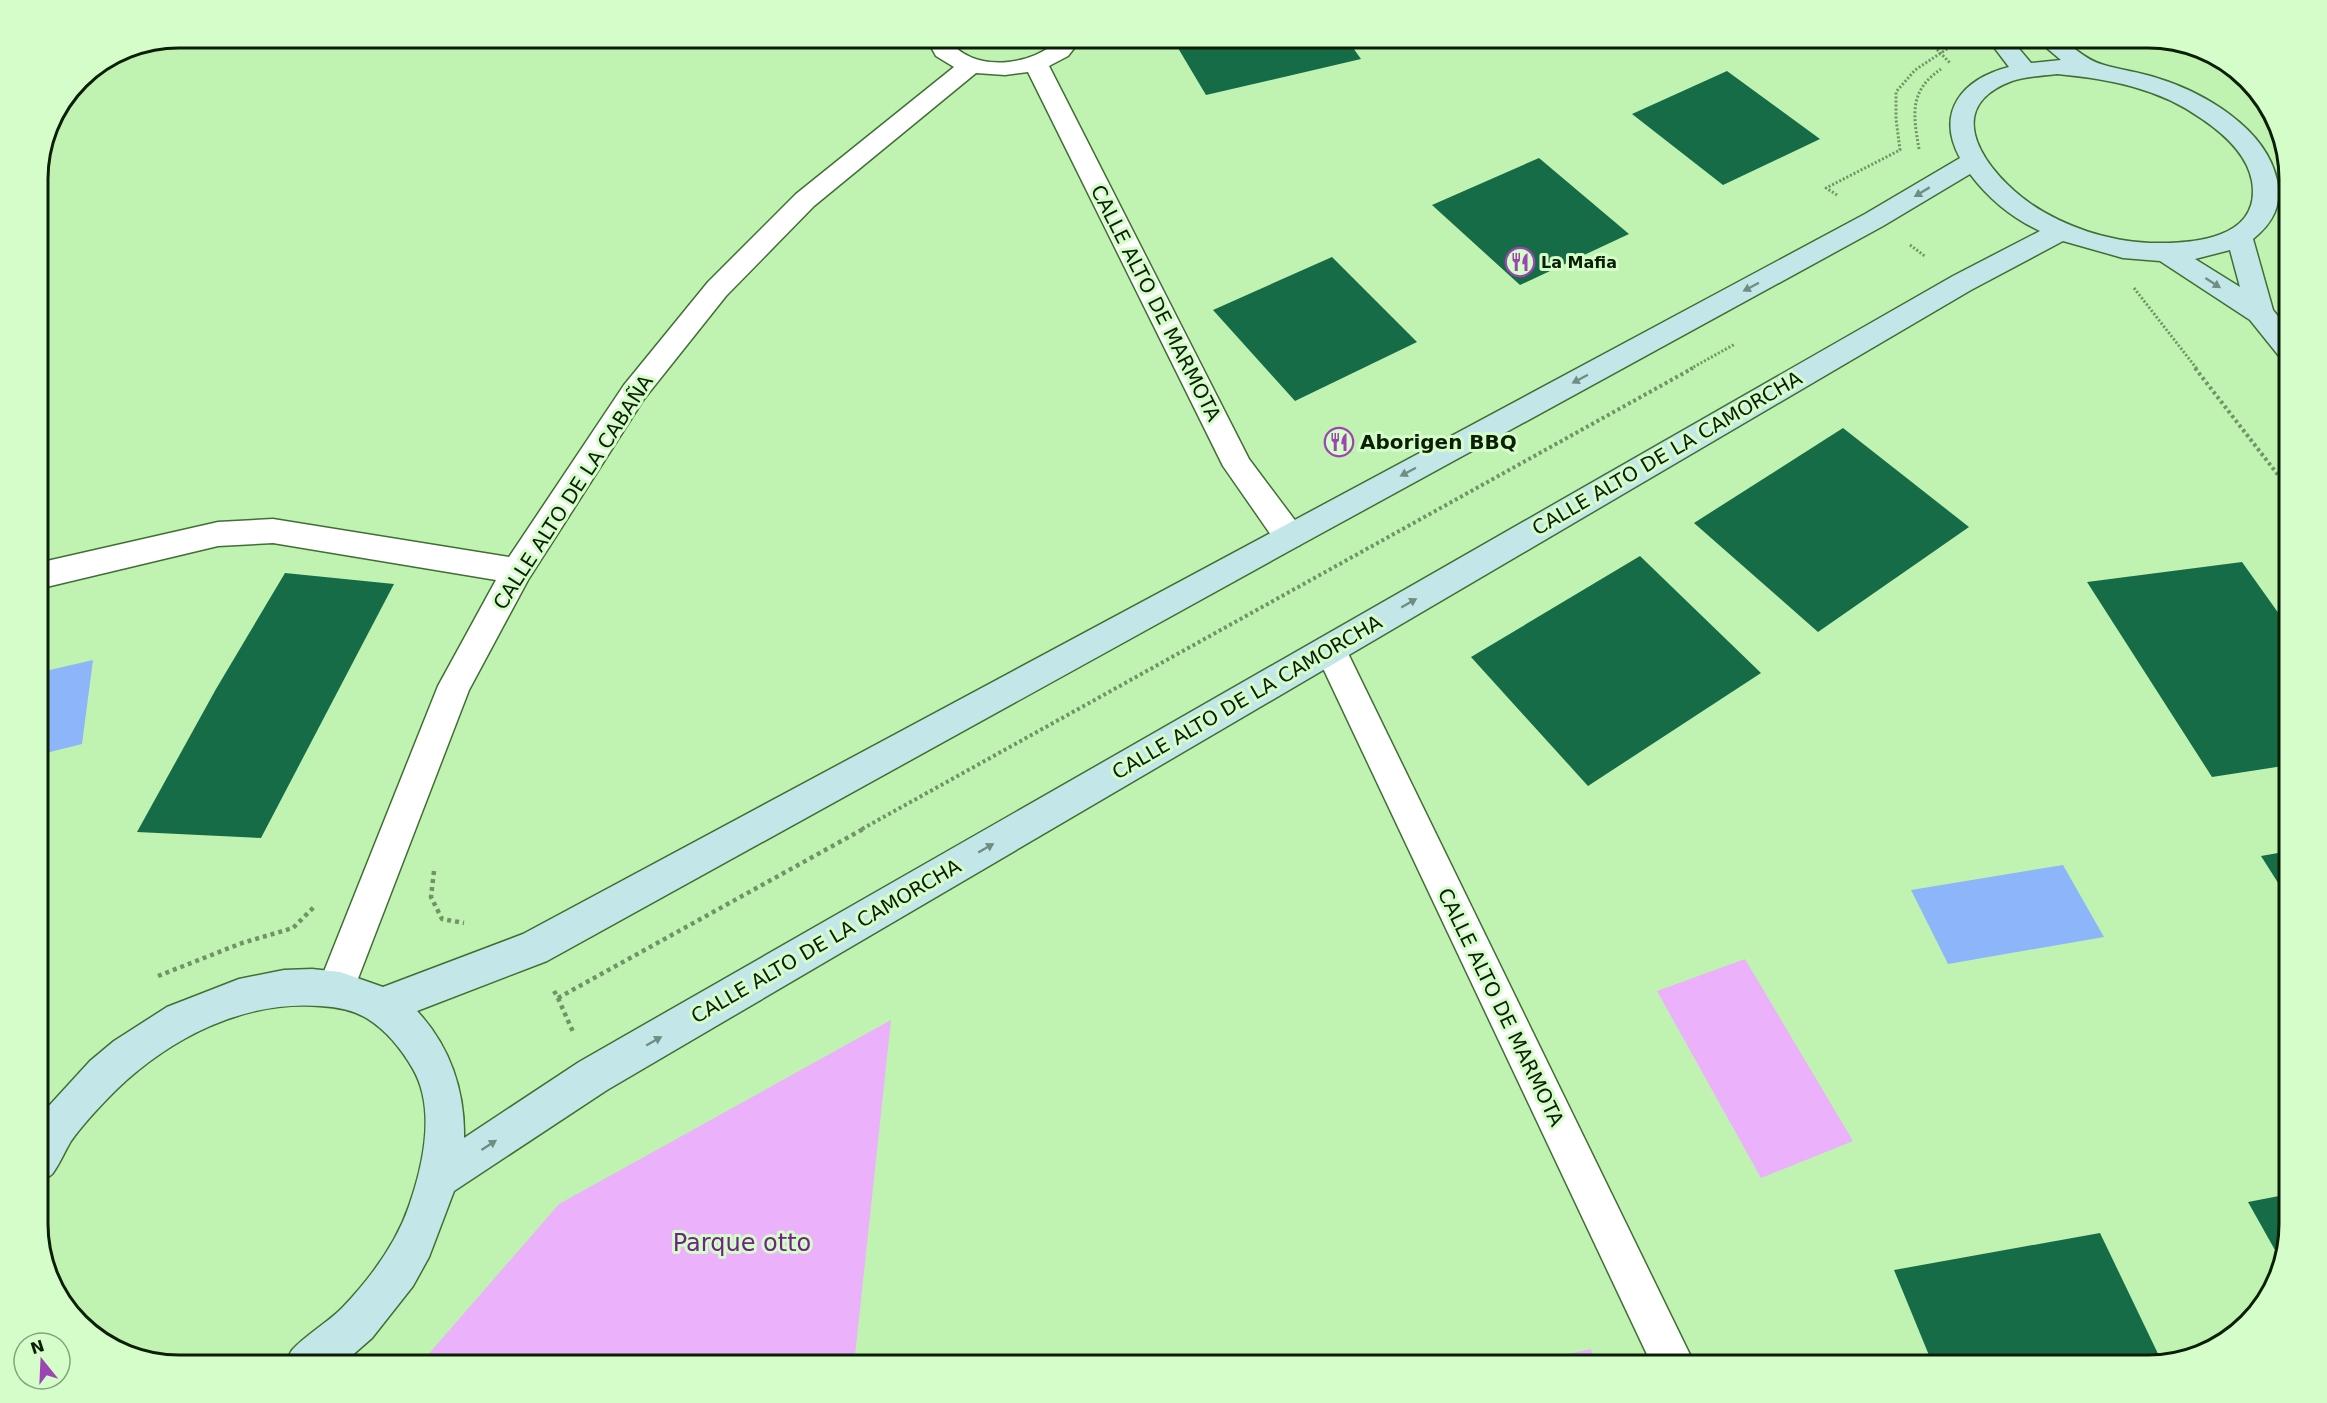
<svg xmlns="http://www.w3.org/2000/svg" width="2327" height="1403" font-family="'DejaVu Sans',sans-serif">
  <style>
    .green { fill: #ebb1fb }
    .water { fill: #8cb6f9 }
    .building { fill: #166c46 }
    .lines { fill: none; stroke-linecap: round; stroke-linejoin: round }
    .street-casing { stroke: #416e34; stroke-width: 3 }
    .secondary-casing { stroke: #416e34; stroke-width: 3 }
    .path-far2 { stroke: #709466; stroke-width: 3; stroke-dasharray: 2 2; stroke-linecap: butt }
    .path-far1 { stroke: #709466; stroke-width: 4; stroke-dasharray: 3 3; stroke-linecap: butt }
    .path { stroke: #709466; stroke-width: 4.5; stroke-dasharray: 4 4; stroke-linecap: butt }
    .street { fill: #fff; fill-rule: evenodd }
    .secondary { fill: #c3e7e9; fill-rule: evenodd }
    .oneway { fill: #708d83 }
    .labels { text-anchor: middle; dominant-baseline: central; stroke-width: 6; stroke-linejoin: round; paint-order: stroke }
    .far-poi-label { font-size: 16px; font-weight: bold; fill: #0b1e06; stroke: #d4fdc9; text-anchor: start }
    .street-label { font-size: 20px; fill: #0b1e06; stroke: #d4fdc9 }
    .poi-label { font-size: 20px; font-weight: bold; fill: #0b1e06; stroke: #d4fdc9; text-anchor: start }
    .near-park-label { font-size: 24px; fill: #702383; stroke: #d4fdc9 }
    .rim { fill: none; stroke: #0b1e06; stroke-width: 3 }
  </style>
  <rect width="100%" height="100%" fill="#c0f3b2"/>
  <g class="green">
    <path d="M1745 959 1853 1141 1761 1178 1657 991Z"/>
    <path d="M891 1020 854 1365H419L559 1204Z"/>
    <path d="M1591 1349 1595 1365H1516Z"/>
  </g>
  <g class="water">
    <path d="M93 660 82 744 38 755V691L41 672Z"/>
    <path d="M2063 865 2104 937 1948 964 1911 890Z"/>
  </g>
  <g class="building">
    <path d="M1172 38H1346L1361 59 1206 95Z"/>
    <path d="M1727 71 1820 139 1723 185 1632 114Z"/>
    <path d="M1539 158 1629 234 1520 285 1432 205Z"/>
    <path d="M1332 257 1417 342 1295 401 1213 310Z"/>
    <path d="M1843 428 1969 527 1818 632 1694 523Z"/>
    <path d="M1640 556 1761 673 1588 786 1471 657Z"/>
    <path d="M2242 562 2289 628V765L2212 777 2087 582Z"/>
    <path d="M285 573 394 584 261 838 137 832 216 689Z"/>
    <path d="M2289 851V900L2261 856Z"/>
    <path d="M2289 1194V1225L2280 1259 2248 1202Z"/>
    <path d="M2100 1233 2162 1362 2149 1365H1933L1894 1270Z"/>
  </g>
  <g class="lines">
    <g class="street-casing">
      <g id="street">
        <path d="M926 38H948C970 74 1034 67 1060 38H1082L1068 56 1049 66 1249 459 1300 527 1304 536 1300 545 1289 548 1278 545 1223 466 1028 72 1005 75 976 73 814 206 726 296 644 399 528 580 469 690 349 1002 336 1007 323 1002 317 989 438 686 496 580 273 543 218 546 38 589V563L218 522 273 519 509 557 624 385 708 282 796 194 954 67 936 56Z"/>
        <path d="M1330 635 1341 639 1695 1365H1652L1314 649 1319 639Z"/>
      </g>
    </g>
    <g class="secondary-casing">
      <path id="secondary" d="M1987 38H2010L2031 63 2061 60 2035 38C2072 34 2074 57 2104 65 2121 70 2139 72 2157 78 2203 92 2266 128 2277 180 2282 206 2273 223 2253 239L2273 310 2289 330V359L2279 356 2250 320 2160 261 2123 258 2063 241 1971 290 607 1090 454 1191 429 1257 413 1286 372 1338 341 1365H285C288 1360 289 1353 293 1349 307 1334 327 1323 342 1308 369 1280 396 1244 409 1206 423 1166 436 1109 413 1069 402 1050 387 1031 368 1019 354 1010 337 1007 320 1006 244 1000 170 1038 116 1090 100 1106 84 1123 71 1141 65 1151 60 1163 53 1173 50 1177 43 1179 38 1181V1122L47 1108 90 1061 114 1041 167 1007 239 979 284 970 312 969 340 972 383 987 523 934 1865 214 1960 158C1935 112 1962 79 2009 67ZM2057 74C2109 79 2159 88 2202 119 2224 134 2247 154 2252 181 2262 240 2191 244 2150 243 2108 241 2065 227 2031 204 1988 174 1937 109 2012 81 2026 76 2042 76 2057 74ZM1970 174C1989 199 2012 218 2040 231L1953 276 579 1062 464 1138C465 1091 450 1046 417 1011L547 961 1300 545 1883 226ZM2230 250 2240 287 2195 259Z"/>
    </g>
    <g class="path-far2">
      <path d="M1926 38 1950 63"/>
      <path d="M1919 149C1913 114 1909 91 1941 69"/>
      <path d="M1837 195 1826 188 1900 150 1896 119V92L1915 70 1950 47 1954 38"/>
      <path d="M1910 245 1926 257"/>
      <path d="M2134 288 2197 369"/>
      <path d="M1690 369 1735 344"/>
    </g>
    <g class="path-far1">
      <path d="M2195 368 2289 489"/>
      <path d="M862 829 1693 368"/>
    </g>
    <g class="path">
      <path d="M434 871 431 897 442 919 464 923"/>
      <path d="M158 976 242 943 293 928 316 905"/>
      <path d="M554 991 558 998 865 828"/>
      <path d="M558 998 573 1032"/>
    </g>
    <use href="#street" class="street"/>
    <use href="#secondary" class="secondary"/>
  </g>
  <defs><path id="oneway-solid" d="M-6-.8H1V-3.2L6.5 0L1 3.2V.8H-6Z" transform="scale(1.5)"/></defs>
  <g class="oneway">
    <use href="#oneway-solid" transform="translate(1922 192) rotate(149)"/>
    <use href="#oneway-solid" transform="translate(2213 283) rotate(33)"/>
    <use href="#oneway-solid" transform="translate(1751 287) rotate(152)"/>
    <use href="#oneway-solid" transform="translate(1580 379) rotate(152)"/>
    <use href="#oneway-solid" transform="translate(1408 472) rotate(152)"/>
    <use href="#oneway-solid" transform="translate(1409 603) rotate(-30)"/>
    <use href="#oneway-solid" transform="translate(986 848) rotate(-30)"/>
    <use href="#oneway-solid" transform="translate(654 1041) rotate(-30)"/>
    <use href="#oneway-solid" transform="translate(489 1145) rotate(-33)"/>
  </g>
  <defs>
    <g id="restaurant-ring" transform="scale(1.5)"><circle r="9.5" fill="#d4fdc9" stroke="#9c45b2" stroke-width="1.5"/><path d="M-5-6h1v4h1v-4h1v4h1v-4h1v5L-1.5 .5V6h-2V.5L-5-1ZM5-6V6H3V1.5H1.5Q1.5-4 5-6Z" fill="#9c45b2"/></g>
  </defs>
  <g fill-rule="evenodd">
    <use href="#restaurant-ring" x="1520" y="262"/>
    <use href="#restaurant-ring" x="1339" y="442"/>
  </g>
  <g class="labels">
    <g class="far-poi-label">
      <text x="1541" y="262">La Mafia</text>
    </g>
    <g class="street-label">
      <text transform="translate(1156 303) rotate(63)">CALLE ALTO DE MARMOTA</text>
      <text transform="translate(1667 453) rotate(-30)">CALLE ALTO DE LA CAMORCHA</text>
      <text transform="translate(573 492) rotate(-57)">CALLE ALTO DE LA CABAÑA</text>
      <text transform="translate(1247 697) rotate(-30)">CALLE ALTO DE LA CAMORCHA</text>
      <text transform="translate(826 941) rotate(-30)">CALLE ALTO DE LA CAMORCHA</text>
      <text transform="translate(1501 1007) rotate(64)">CALLE ALTO DE MARMOTA</text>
    </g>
    <g class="poi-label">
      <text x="1360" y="442">Aborigen BBQ</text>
    </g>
    <g class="near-park-label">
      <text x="742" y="1243">Parque otto</text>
    </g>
  </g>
  <path d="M0 0H2327V1403H0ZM179 48H2148A131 131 0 0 1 2279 179V1224A131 131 0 0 1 2148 1355H179A131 131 0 0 1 48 1224V179A131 131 0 0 1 179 48Z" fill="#d4fdc9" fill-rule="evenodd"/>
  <path class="rim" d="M179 48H2148A131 131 0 0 1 2279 179V1224A131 131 0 0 1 2148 1355H179A131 131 0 0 1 48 1224V179A131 131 0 0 1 179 48Z"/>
  <g transform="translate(42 1361) rotate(342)"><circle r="28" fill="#d4fdc9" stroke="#84a47b" stroke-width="1.5"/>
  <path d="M0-4.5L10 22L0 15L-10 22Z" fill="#9c45b2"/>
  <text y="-9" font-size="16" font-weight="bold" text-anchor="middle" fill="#0b1e06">N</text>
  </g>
</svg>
